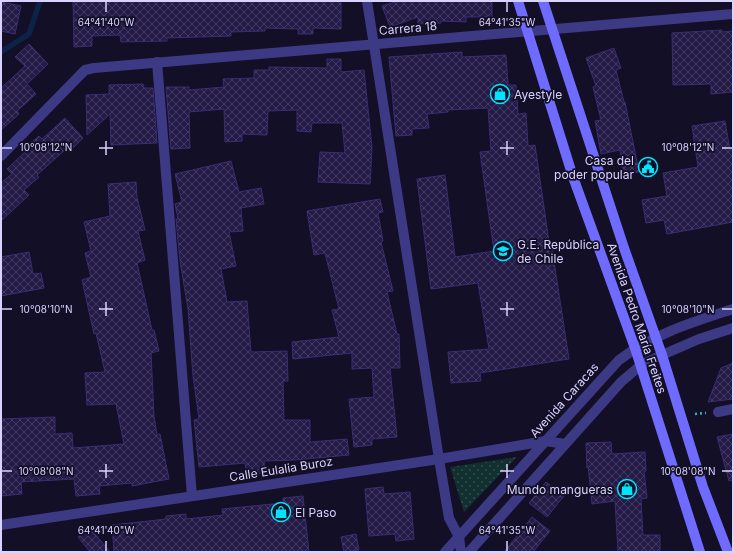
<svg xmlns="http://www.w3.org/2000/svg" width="734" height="553" font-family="Inter,sans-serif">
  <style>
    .grass { fill: url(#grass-dots) }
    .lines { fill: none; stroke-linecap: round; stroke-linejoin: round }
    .stream { stroke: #0c2248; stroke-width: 5.5 }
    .building { fill: url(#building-cross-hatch); stroke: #3b2d73 }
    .path { stroke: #2fb8b0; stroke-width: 2.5; stroke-dasharray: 2 3; stroke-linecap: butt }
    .street { stroke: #3d3a85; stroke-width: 10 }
    .secondary { stroke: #6f6bff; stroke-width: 10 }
    .ticks { fill: none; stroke: #d9d4ff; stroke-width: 1.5 }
    .labels { text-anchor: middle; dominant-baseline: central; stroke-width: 3.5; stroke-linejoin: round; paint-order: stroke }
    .street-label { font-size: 12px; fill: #d9d4ff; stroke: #130f26 }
    .poi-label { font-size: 12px; fill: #d9d4ff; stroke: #130f26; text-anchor: start }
    .ticks-label { font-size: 10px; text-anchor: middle; fill: #d9d4ff; stroke: #130f26; stroke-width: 3.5; stroke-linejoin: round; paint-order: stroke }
  </style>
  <defs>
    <pattern id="grass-dots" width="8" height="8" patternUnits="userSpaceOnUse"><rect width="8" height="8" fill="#12302f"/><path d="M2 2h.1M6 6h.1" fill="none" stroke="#344d4e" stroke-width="1.8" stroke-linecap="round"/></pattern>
    <pattern id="building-cross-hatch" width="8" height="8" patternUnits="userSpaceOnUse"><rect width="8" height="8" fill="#241b47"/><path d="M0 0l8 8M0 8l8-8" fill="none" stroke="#433b63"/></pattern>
  </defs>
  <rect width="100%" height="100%" fill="#130f26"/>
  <path class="grass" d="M517 457 464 512 450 467Z"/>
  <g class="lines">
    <path class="stream" d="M1 52 29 34 40 1"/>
  </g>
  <g class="building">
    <path d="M97 1H341V29L313 28V34H298V29L265 28V31L231 32V36L167 38V41L121 42 120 35 92 36V46L74 47 73 2Z"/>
    <path d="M398 1H492V17H466V22L441 21V23L418 24V17L390 27 382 6Z"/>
    <path d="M1 2 21 6 15 34 1 31Z"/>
    <path d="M722 30V32L733 31V92L711 94V84L673 85 672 33Z"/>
    <path d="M29 44 48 64 27 84 36 94 17 111 19 114 1 130V88L25 66 15 57Z"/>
    <path d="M614 48 621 68 616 70 624 102H625L639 172 623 174 620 150 601 154 595 121 601 120 593 87 596 86 586 58Z"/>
    <path d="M462 52V57L506 55 508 85H516L518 114 526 113 528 146 535 145 549 242H551L569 359 480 373 481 381 451 383 448 352 489 349 478 283 431 289 417 179 445 175 455 257 494 251 480 152 491 151 488 108 448 110V112L427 114 429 128 412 129V135L396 136 389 57Z"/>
    <path d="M327 59H341V72L364 70 372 148 370 184 318 182 320 152 345 153 342 123H312L311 132 297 131V110L268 111 267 135 242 134V141L225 142 224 109 189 112 190 148 171 149 166 87H189V90L224 87 223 79 254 78V70H269V67L327 68Z"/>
    <path d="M143 84 144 88H153L157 143 111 145 110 114 87 135 86 95 109 94V85Z"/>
    <path d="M65 118 83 138 70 151 67 148 37 175 39 177 24 190 29 195 1 221V183L12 174 7 169 27 150 25 148 39 136 42 139Z"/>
    <path d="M725 121 730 150H733V222L667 234 664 220 646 223 642 200 667 196 663 173 698 167 692 126Z"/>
    <path d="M231 161 239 192 261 188 264 204 241 208 243 231 229 232 236 266 221 269 227 302 247 301 251 352 287 351 288 381H283L284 420H310V442L347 439 349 455 295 460 264 461 265 473 247 475 245 463 199 467 194 420 199 419 193 376 188 309 180 261 176 219H178L175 204 182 202 175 174Z"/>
    <path d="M136 182 137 197 145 230 138 231 145 260 137 263 152 330H154L159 351 151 353 154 416 157 435 160 434 169 479 132 486V483L99 486 100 494 76 496 74 479 21 482 22 494 1 496V419L55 417V434L72 433 73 448 124 444 116 404 87 405 85 373 105 372 96 333 94 334 82 280 91 277 85 253 91 251 84 222 110 216 108 184Z"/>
    <path d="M380 199 383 212 378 213 383 241 381 242 393 291 387 292 397 334H399L400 368H390L397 437 372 439V445L354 447 349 399 374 397 372 368 352 369V353L293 359 292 342 339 337 332 310 339 309 325 253 314 255 307 211Z"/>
    <path d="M29 252 33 274 41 273 44 288 1 296V257Z"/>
    <path d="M733 363V399L708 402 721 368Z"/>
    <path d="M733 434V480L729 481 717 437Z"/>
    <path d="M611 442 612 454 645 452 646 471H644L647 498 641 499 643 535H660V552H618L615 501 592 504 588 466 587 468 586 443Z"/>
    <path d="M546 482 564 496 547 517 529 503Z"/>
    <path d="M383 487 384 494 410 492 414 539 396 541 395 534 369 536 365 489Z"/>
    <path d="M303 496 309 552H114L112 525 166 519V516L186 514V519L223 515 222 509 283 503V498Z"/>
    <path d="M532 517 550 531 533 552H504Z"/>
    <path d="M90 528 110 552H90L78 537Z"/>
    <path d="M356 534 359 550 344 552 341 537Z"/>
  </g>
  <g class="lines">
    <path class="path" d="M695 414 706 413"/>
    <g class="street">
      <path d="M367 1 439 459 449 518 459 537 461 552"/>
      <path d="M157 62 192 496"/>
      <path d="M1 156 85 70 94 68 733 14"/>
      <path d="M718 412 733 409"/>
      <path d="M1 525 439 459 546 441 565 444"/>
      <path d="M445 552 619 360C653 334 693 322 733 309"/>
      <path d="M469 552 621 382 641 365 662 355 699 339 733 328"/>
    </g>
    <g class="secondary">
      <path d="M518 1 573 177 635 348 700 552"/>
      <path d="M543 1 624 248 662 355 703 487 728 552"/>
    </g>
  </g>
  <path class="ticks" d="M106 2V12M507 2V12M106 141V155M507 141V155M2 148H12M99 148H113M500 148H514M722 148H732M106 302V316M507 302V316M2 309H12M99 309H113M500 309H514M722 309H732M106 464V478M507 464V478M2 471H12M99 471H113M500 471H514M722 471H732M106 541V551M507 541V551"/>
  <defs>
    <g id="shop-ring" transform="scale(1)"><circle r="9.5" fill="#130f26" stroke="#00e5ff" stroke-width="1.5"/><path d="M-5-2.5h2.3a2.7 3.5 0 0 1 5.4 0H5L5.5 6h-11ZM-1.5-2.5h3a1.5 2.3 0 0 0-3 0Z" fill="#00e5ff"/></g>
    <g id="civic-ring" transform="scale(1)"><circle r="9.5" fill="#130f26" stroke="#00e5ff" stroke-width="1.5"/><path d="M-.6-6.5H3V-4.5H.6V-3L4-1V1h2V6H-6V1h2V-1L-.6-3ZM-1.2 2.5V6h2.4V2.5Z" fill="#00e5ff"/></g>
    <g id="school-ring" transform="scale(1)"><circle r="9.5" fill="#130f26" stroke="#00e5ff" stroke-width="1.5"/><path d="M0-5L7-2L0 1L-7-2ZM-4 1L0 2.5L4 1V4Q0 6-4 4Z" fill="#00e5ff"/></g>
  </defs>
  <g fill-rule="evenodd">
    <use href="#shop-ring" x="500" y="94"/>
    <use href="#civic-ring" x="648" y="167"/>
    <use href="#school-ring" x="503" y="251"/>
    <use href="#shop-ring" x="627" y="489"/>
    <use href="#shop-ring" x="281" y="512"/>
  </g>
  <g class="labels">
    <g class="street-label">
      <text transform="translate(408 28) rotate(-5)">Carrera 18</text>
      <text transform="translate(637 318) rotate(71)">Avenida Pedro María Freites</text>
      <text transform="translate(564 400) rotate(-48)">Avenida Caracas</text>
      <text transform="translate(281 469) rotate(-9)">Calle Eulalia Buroz</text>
    </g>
    <g class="poi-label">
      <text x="514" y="94">Ayestyle</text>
      <text x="634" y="160" text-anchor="end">Casa del<tspan x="634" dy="14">poder popular</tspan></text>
      <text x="517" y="244">G.E. República<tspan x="517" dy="14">de Chile</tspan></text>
      <text x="613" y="489" text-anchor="end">Mundo mangueras</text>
      <text x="295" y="512">El Paso</text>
    </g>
  </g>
  <g class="ticks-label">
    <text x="106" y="26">64°41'40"W</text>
    <text x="507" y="26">64°41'35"W</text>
    <text x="46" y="151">10°08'12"N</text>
    <text x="688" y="151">10°08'12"N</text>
    <text x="46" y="313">10°08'10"N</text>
    <text x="688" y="313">10°08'10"N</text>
    <text x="46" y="475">10°08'08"N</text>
    <text x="688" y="475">10°08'08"N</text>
    <text x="106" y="534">64°41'40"W</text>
    <text x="507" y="534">64°41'35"W</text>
  </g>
  <rect width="734" height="553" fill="none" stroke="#d9d4ff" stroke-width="4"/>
</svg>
